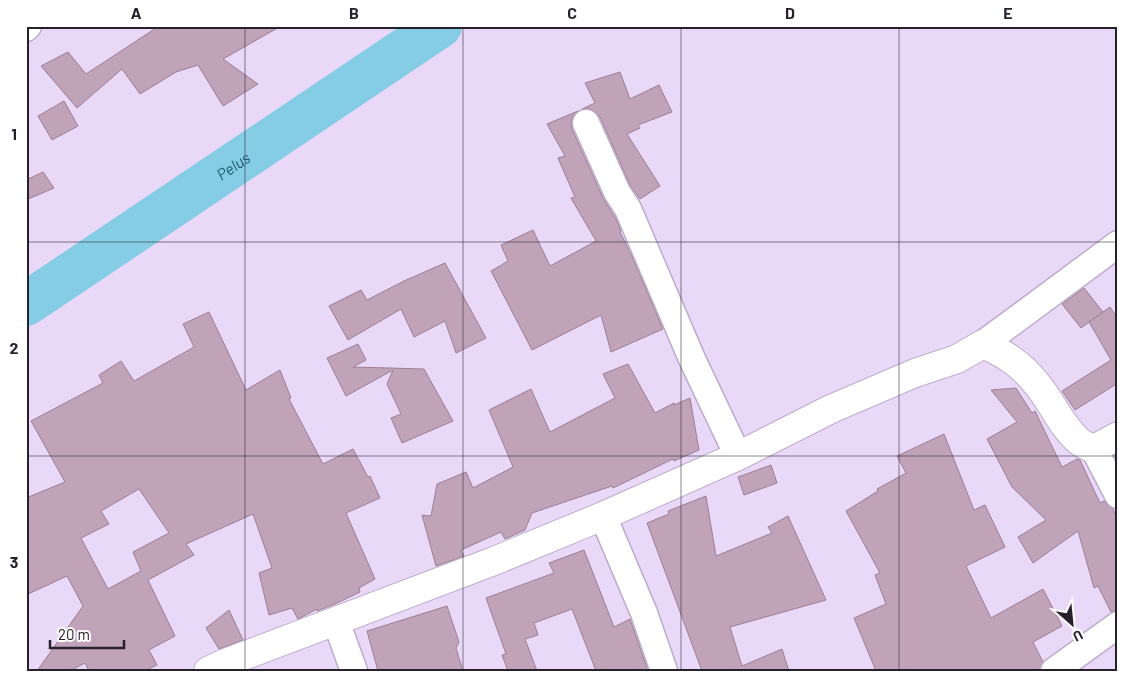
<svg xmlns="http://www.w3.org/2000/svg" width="1144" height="697" font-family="Barlow,sans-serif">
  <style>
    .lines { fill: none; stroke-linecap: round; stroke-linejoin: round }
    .river { stroke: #85cde5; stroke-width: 44 }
    .building { fill: #c0a3b9; stroke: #9b7f94; fill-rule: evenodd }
    .minor-casing { stroke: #bdadcb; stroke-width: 29 }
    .tertiary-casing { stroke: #bdadcb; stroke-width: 30 }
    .minor { stroke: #fff; stroke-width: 26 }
    .tertiary { stroke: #fff; stroke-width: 28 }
    .grid { fill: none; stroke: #27212c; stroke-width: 1; stroke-opacity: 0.55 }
    .labels { text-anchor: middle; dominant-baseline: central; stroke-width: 4; stroke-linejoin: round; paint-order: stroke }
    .water-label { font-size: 16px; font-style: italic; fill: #1f596a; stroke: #fff }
    .neatline { fill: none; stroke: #27212c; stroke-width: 2 }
    .grid-label { font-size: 16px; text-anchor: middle; font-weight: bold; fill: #27212c }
  </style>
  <rect width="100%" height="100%" fill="#e9d8f7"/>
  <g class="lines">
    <path class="river" id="s1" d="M26 304 440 26"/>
  </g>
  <g class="building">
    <path d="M159 26H281L223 59 258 84 223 106 198 65 176 72 140 94 122 69 77 108 41 66 68 52 86 74Z"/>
    <path d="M620 72 630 99 659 85 672 112 638 125 640 128 627 134 660 186 640 199 630 185 600 117 594 111 588 108 582 109 595 103 585 83Z"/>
    <path d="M64 101 78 126 52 140 38 116Z"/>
    <path d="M578 111 574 115 571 121 572 129 603 198 616 219 621 231 620 232 631 254 663 329 611 352 601 315 532 350 491 271 508 261 501 245 533 230 550 266 596 241 571 198 575 197 558 158 565 156 547 124Z"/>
    <path d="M43 172 54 188 26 200V180Z"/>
    <path d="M445 263 486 338 456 353 445 321 414 337 401 309 348 340 329 306 361 290 367 300 404 281Z"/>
    <path d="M1084 288 1103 312 1081 328 1062 304Z"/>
    <path d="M1110 307 1118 319V383L1075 410 1062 391 1111 360 1089 322Z"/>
    <path d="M209 312 246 390 280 370 291 398 289 399 323 464 353 449 368 477 370 476 380 498 346 513 375 579 359 588 360 592 335 604 317 611V609L298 619 292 608 269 615 259 573 272 568 253 514 186 544 194 555 148 580 175 636 149 650 157 665 144 671H89L85 663 70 671H37L83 606 67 576 26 595V498L65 482 31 421 103 383 99 375 121 361 134 381 194 347 183 324ZM139 489 169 533 133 552 141 571 108 589 81 538 109 524 101 511Z"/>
    <path d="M358 344 366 360 353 367 424 369 453 421 402 443 391 418 401 414 387 384 393 370 346 396 327 358Z"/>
    <path d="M628 364 655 413 674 403V405L690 398 699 450 674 461 673 459 613 488 612 486 532 513 525 530 505 539 501 532 461 550 464 556 436 566 422 515 431 516 437 484 466 472 473 488 513 467 489 410 531 389 550 432 615 398 603 374Z"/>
    <path d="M1016 388 1032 413 1035 411 1062 467 1077 459 1080 460 1100 503 1104 501 1110 507 1113 509 1118 520V610L1111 612 1098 586 1094 588 1078 531 1033 563 1018 537 1046 520 1012 487 987 439 1017 422 991 390Z"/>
    <path d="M944 434 974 510 985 505 1005 547 966 566 991 618 1043 589 1062 626 1033 642 1043 662 1039 671H876L854 618 886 604 875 575 880 573 846 511 878 491 877 489 906 473 897 456Z"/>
    <path d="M771 465 777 483 744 495 738 477Z"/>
    <path d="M706 496 716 556 772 533 768 527 788 516 826 600 730 627 742 666 782 649 789 671H702L647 523 669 514 668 511Z"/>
    <path d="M584 550 614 627 630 619 648 671H596L572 609 534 623 538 635 525 639 537 671H508L502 655 506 654 486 598 554 573 549 563Z"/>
    <path d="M447 606 459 642 456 648 463 671H378L367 631Z"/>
    <path d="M229 610 243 640 219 649 206 628Z"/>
  </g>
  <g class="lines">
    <g class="minor-casing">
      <g id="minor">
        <path d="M26 28 28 26"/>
        <path d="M586 123 617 192 628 209 692 359 738 456"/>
        <path d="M983 344 1118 244"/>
        <path d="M1094 449 1118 495"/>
        <path d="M603 516 644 613 664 671"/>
        <path d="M336 621 354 671"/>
        <path d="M1054 671 1118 625"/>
      </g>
    </g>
    <g class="tertiary-casing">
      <path id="tertiary" d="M208 671 225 663 494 561 603 516 738 456 831 409 915 373 957 359 983 344C1005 354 1021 364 1036 383 1051 400 1062 428 1080 442 1084 445 1089 447 1094 449L1118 436"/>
    </g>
    <use href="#minor" class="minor"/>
    <use href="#tertiary" class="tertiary"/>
  </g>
  <path class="grid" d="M245 26V671M463 26V671M681 26V671M899 26V671M26 242H1118M26 456H1118"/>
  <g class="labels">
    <g class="water-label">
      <text stroke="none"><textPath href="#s1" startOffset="249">Pelus</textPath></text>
    </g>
  </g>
  <rect width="1144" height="697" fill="none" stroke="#ffffff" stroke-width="55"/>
  <g transform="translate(1072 624) rotate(153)" stroke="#ffffff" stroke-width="4" paint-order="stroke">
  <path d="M0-4L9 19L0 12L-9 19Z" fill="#27212c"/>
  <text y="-8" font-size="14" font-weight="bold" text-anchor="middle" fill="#27212c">U</text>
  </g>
  <path d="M50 640v8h74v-8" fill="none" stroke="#27212c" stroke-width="2.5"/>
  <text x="58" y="640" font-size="15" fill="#27212c" stroke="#ffffff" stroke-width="4" paint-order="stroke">20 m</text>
  <rect x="28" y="28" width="1088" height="642" class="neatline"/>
  <g class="grid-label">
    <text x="136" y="19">A</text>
    <text x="354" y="19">B</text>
    <text x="572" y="19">C</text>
    <text x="790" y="19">D</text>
    <text x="1008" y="19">E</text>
    <text x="14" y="140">1</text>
    <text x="14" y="354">2</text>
    <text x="14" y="568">3</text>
  </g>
</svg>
